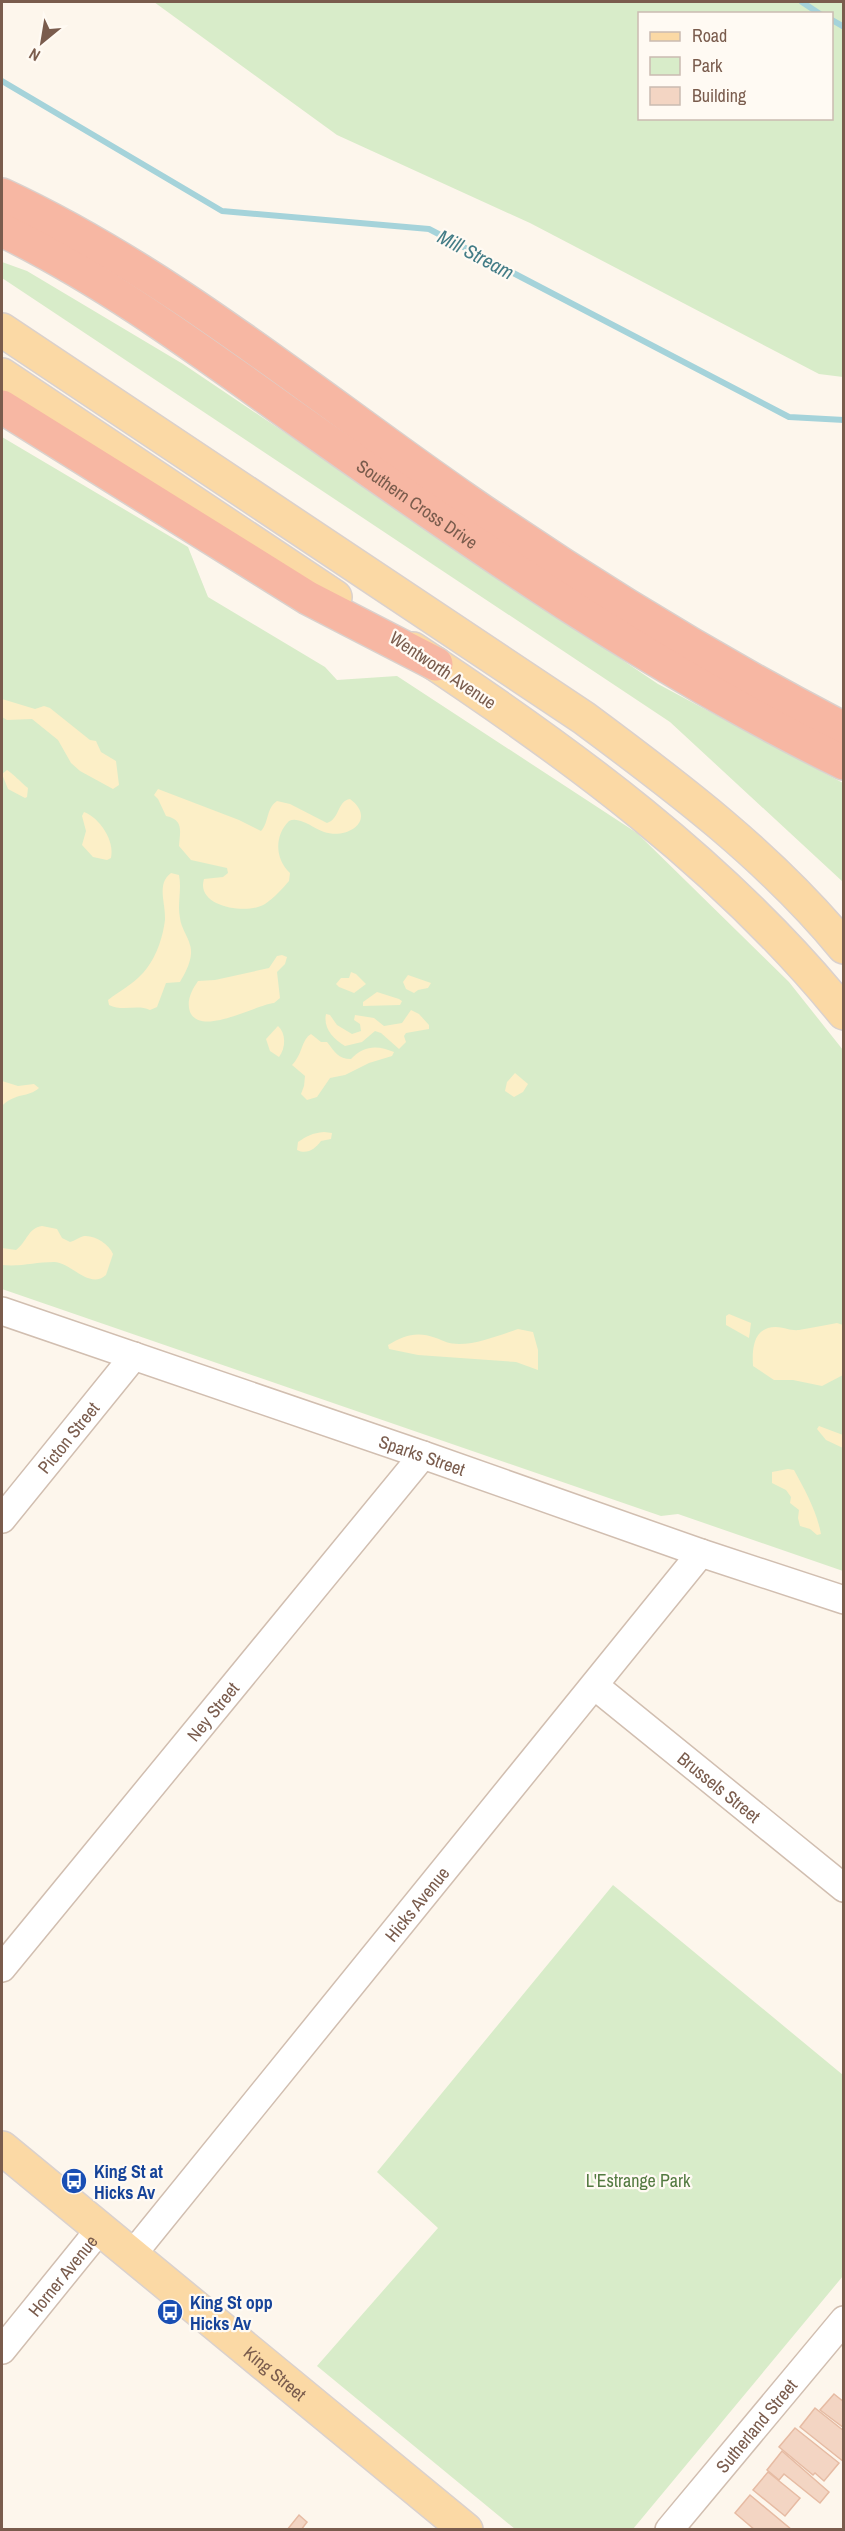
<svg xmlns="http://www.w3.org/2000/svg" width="845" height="2531" font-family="'Archivo Narrow',sans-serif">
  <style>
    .green { fill: #d8ecc9; fill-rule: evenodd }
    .sand { fill: #fcefc7 }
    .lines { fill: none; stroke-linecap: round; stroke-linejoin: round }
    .stream { stroke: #a5d3da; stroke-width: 6 }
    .building { fill: #f3d5c3; stroke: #e6bba3; stroke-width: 1.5 }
    .minor-casing { stroke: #d1beb0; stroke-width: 30 }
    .major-casing { stroke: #dad1cd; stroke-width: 36 }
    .highway-casing { stroke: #dad1cd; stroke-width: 36 }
    .minor { stroke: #fff; stroke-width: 27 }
    .major { stroke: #fbd9a5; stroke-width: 33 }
    .highway { stroke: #f7b7a3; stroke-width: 33 }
    .labels { text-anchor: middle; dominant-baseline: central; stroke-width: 4.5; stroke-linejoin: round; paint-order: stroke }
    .street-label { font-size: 18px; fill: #7a5c4d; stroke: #fffaf3 }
    .transit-label { font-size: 18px; font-weight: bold; fill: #164399; stroke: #fffaf3; text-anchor: start }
    .park-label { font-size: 18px; fill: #537a41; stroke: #fffaf3 }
    .water-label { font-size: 20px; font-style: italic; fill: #437c86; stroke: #fffaf3 }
  </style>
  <rect width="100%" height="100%" fill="#fdf6ec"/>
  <g class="green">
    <path d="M154 2H843V377L819 374 530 223 337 135ZM640 14H832V118H640Z"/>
    <path d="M2 262 27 271 183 364 658 684 843 783V882L670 722 2 278Z"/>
    <path d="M2 437 188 547 208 597 325 667 337 680 397 676 637 833 789 982 843 1050V1571L678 1514 661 1516 2 1289Z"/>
    <path d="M613 1885 843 2075V2276L633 2529H515L317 2366 438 2228 377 2172Z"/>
  </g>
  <g class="sand">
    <path d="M2 699 35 709 44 706 50 708 90 740 96 741 101 752 116 761 119 785 113 789 80 771 71 763 58 740 32 719 7 720 2 717Z"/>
    <path d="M7 770C11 772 24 785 28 788L27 797 25 798 8 789 2 774Z"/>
    <path d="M158 789 239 820 261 831C269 823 266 808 277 801L290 804 327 823C340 819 337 801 350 799 377 819 349 840 324 832 313 828 299 816 289 821 274 836 275 859 290 873L289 881C282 889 274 898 265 904 248 915 195 907 204 879L223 877 228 873 227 868 191 860 179 846C180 831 184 820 166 816L158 799 154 795Z"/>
    <path d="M84 812C100 818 115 841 111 858L107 860 93 857 82 845 86 831 82 816Z"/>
    <path d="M171 873 179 875C182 890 177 904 180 918 181 928 188 936 190 945 194 957 186 972 180 982L166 983 157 1007 150 1010C137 1004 123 1012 109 1005L108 1000C121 990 137 982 147 968 157 955 163 936 165 920 166 903 156 884 171 873Z"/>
    <path d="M282 955 287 957 285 964 277 972 280 998 274 1003C255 1005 201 1037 190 1012 186 1000 192 990 198 981L215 980 269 968 277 956Z"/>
    <path d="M351 972 356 974 366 984 354 993 339 987 336 984 341 978H349Z"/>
    <path d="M408 975 431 983 428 988 418 990 414 993 406 989 403 982Z"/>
    <path d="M377 992 399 999 402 1001 400 1005 363 1006V1002Z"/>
    <path d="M411 1010 419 1014 429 1025V1029L406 1033 404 1036 406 1042 399 1049 381 1033 375 1031 362 1042 345 1046C333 1039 323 1028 326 1014L330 1015 337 1025 352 1034 361 1031 360 1024 354 1020 355 1015 374 1018 384 1026 402 1023Z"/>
    <path d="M278 1026C286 1033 286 1048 279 1057L270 1051 266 1039Z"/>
    <path d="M311 1034 321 1042H327C335 1052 338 1059 351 1059 364 1045 378 1045 394 1052L392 1056 369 1063 345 1075 330 1078 317 1097 307 1100 301 1094 304 1086 305 1076 292 1065C303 1054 301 1040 311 1034Z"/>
    <path d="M515 1073 528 1084 523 1092 514 1097 505 1091 507 1082Z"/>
    <path d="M2 1081 18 1086 34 1084 39 1088C28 1098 16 1092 2 1106Z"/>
    <path d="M324 1132 332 1133 331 1139 321 1141C315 1149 307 1155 297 1150L298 1142C307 1136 312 1133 324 1132Z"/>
    <path d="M42 1226 57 1229 62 1238 70 1242C75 1241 79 1237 84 1236 95 1235 109 1244 113 1254L106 1275C89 1290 71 1262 54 1262 35 1262 21 1267 2 1265V1248L16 1250C27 1242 28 1228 42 1226Z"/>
    <path d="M729 1314 751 1323 749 1338 726 1325V1316Z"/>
    <path d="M837 1323 843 1325V1375L822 1386 793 1380H774L753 1366C752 1349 753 1327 776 1327 783 1327 791 1331 799 1330 812 1328 825 1325 837 1323Z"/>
    <path d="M518 1329 533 1332 538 1350V1370L516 1362 418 1355 389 1349 388 1345C405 1335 417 1331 436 1338 444 1341 449 1344 459 1344 478 1344 500 1335 518 1329Z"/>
    <path d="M819 1426 843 1435V1448L826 1440 817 1429Z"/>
    <path d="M788 1469 794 1470C805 1490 817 1512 821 1534L817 1535 810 1529 800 1526 798 1518 799 1510 790 1503 791 1497 786 1490 772 1483V1472Z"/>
  </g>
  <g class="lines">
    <g class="stream">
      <path d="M802 2 820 14"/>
      <path d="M832 20 844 27"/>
      <path d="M2 81 222 211 429 229 789 417 844 420"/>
    </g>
  </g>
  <g class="building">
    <path d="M834 2394 844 2402V2428L820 2410Z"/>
    <path d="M815 2408 844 2431V2462L800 2427Z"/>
    <path d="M795 2428 839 2463 824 2481 815 2473 813 2475 779 2447Z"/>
    <path d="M782 2451 829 2492 820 2503 784 2474 779 2480 767 2470Z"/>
    <path d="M768 2472 800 2498 785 2516 753 2490Z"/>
    <path d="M750 2495 792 2530H755L735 2513Z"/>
    <path d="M299 2515 307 2522 301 2530H287Z"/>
  </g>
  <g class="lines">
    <g class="minor-casing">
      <g id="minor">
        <path id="s1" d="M2 1311 423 1455 701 1553 844 1600"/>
        <path id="s2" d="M2 1519 134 1356"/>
        <path id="s3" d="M595 1686 844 1888"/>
        <path id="s4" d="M2 1968 423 1455"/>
        <path id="s5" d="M132 2255 701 1553"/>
        <path id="s6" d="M2 2350 100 2229"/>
        <path id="s7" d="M669 2530 844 2320"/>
      </g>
    </g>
    <g class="major-casing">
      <g id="major">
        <path d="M2 330 584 718C677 787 770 857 844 947"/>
        <path d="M2 375 335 597"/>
        <path d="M413 649C569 752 725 866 844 1013"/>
        <path id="s8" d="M2 2148 466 2530"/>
      </g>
    </g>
    <g class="highway-casing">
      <g id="highway">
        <path d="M2 195C170 273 314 395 466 500 587 584 713 661 844 729"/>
        <path id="s9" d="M2 230C119 287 222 367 329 442 495 559 661 673 844 763"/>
        <path d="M2 407 308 598 436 664"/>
      </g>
    </g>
    <use href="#minor" class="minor"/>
    <use href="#major" class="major"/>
    <use href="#highway" class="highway"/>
  </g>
  <defs>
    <g id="bus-disc" transform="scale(1.35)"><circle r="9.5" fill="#1a4fb4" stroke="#fffaf3"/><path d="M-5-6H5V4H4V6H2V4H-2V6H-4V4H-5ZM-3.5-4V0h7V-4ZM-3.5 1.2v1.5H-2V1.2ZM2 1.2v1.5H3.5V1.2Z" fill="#fff"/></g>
  </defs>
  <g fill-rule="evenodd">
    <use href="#bus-disc" x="74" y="2181"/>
    <use href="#bus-disc" x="170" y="2312"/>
  </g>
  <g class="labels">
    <g class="street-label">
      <text stroke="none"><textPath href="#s9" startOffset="498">Southern Cross Drive</textPath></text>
      <text transform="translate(443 670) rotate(34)">Wentworth Avenue</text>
      <text stroke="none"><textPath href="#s2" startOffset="105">Picton Street</textPath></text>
      <text stroke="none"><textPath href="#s1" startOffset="444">Sparks Street</textPath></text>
      <text stroke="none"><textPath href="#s4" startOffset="332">Ney Street</textPath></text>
      <text stroke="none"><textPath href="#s3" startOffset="160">Brussels Street</textPath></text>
      <text stroke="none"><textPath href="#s5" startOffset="452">Hicks Avenue</textPath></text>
      <text stroke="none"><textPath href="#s6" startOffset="96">Horner Avenue</textPath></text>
      <text stroke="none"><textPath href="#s8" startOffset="354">King Street</textPath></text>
      <text stroke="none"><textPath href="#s7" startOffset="136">Sutherland Street</textPath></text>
    </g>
    <g class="transit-label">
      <text x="94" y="2171">King St at<tspan x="94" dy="21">Hicks Av</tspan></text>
      <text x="190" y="2302">King St opp<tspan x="190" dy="21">Hicks Av</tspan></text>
    </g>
    <g class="park-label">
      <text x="638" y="2180">L'Estrange Park</text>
    </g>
    <g class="water-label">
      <text transform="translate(476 254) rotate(28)">Mill Stream</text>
    </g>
  </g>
  <rect width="845" height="2531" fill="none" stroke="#7a5c4d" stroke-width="6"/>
  <rect x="638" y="12" width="195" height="108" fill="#fffaf3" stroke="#cabbb1" stroke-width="1.5"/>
  <rect x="650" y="32" width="30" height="9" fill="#fbd9a5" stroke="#cabbb1" stroke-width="1.5"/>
  <text x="692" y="42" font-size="18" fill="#7a5c4d">Road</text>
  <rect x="650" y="57" width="30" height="18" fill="#d8ecc9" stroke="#cabbb1" stroke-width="1.5"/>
  <text x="692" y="72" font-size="18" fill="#7a5c4d">Park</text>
  <rect x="650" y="87" width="30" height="18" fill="#f3d5c3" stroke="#cabbb1" stroke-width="1.5"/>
  <text x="692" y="102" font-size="18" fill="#7a5c4d">Building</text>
  <g transform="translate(42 42) rotate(210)" stroke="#fffaf3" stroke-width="4.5" paint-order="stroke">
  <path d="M0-4.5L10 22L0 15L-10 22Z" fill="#7a5c4d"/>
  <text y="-9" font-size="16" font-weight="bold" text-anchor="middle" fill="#7a5c4d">N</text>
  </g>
</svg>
